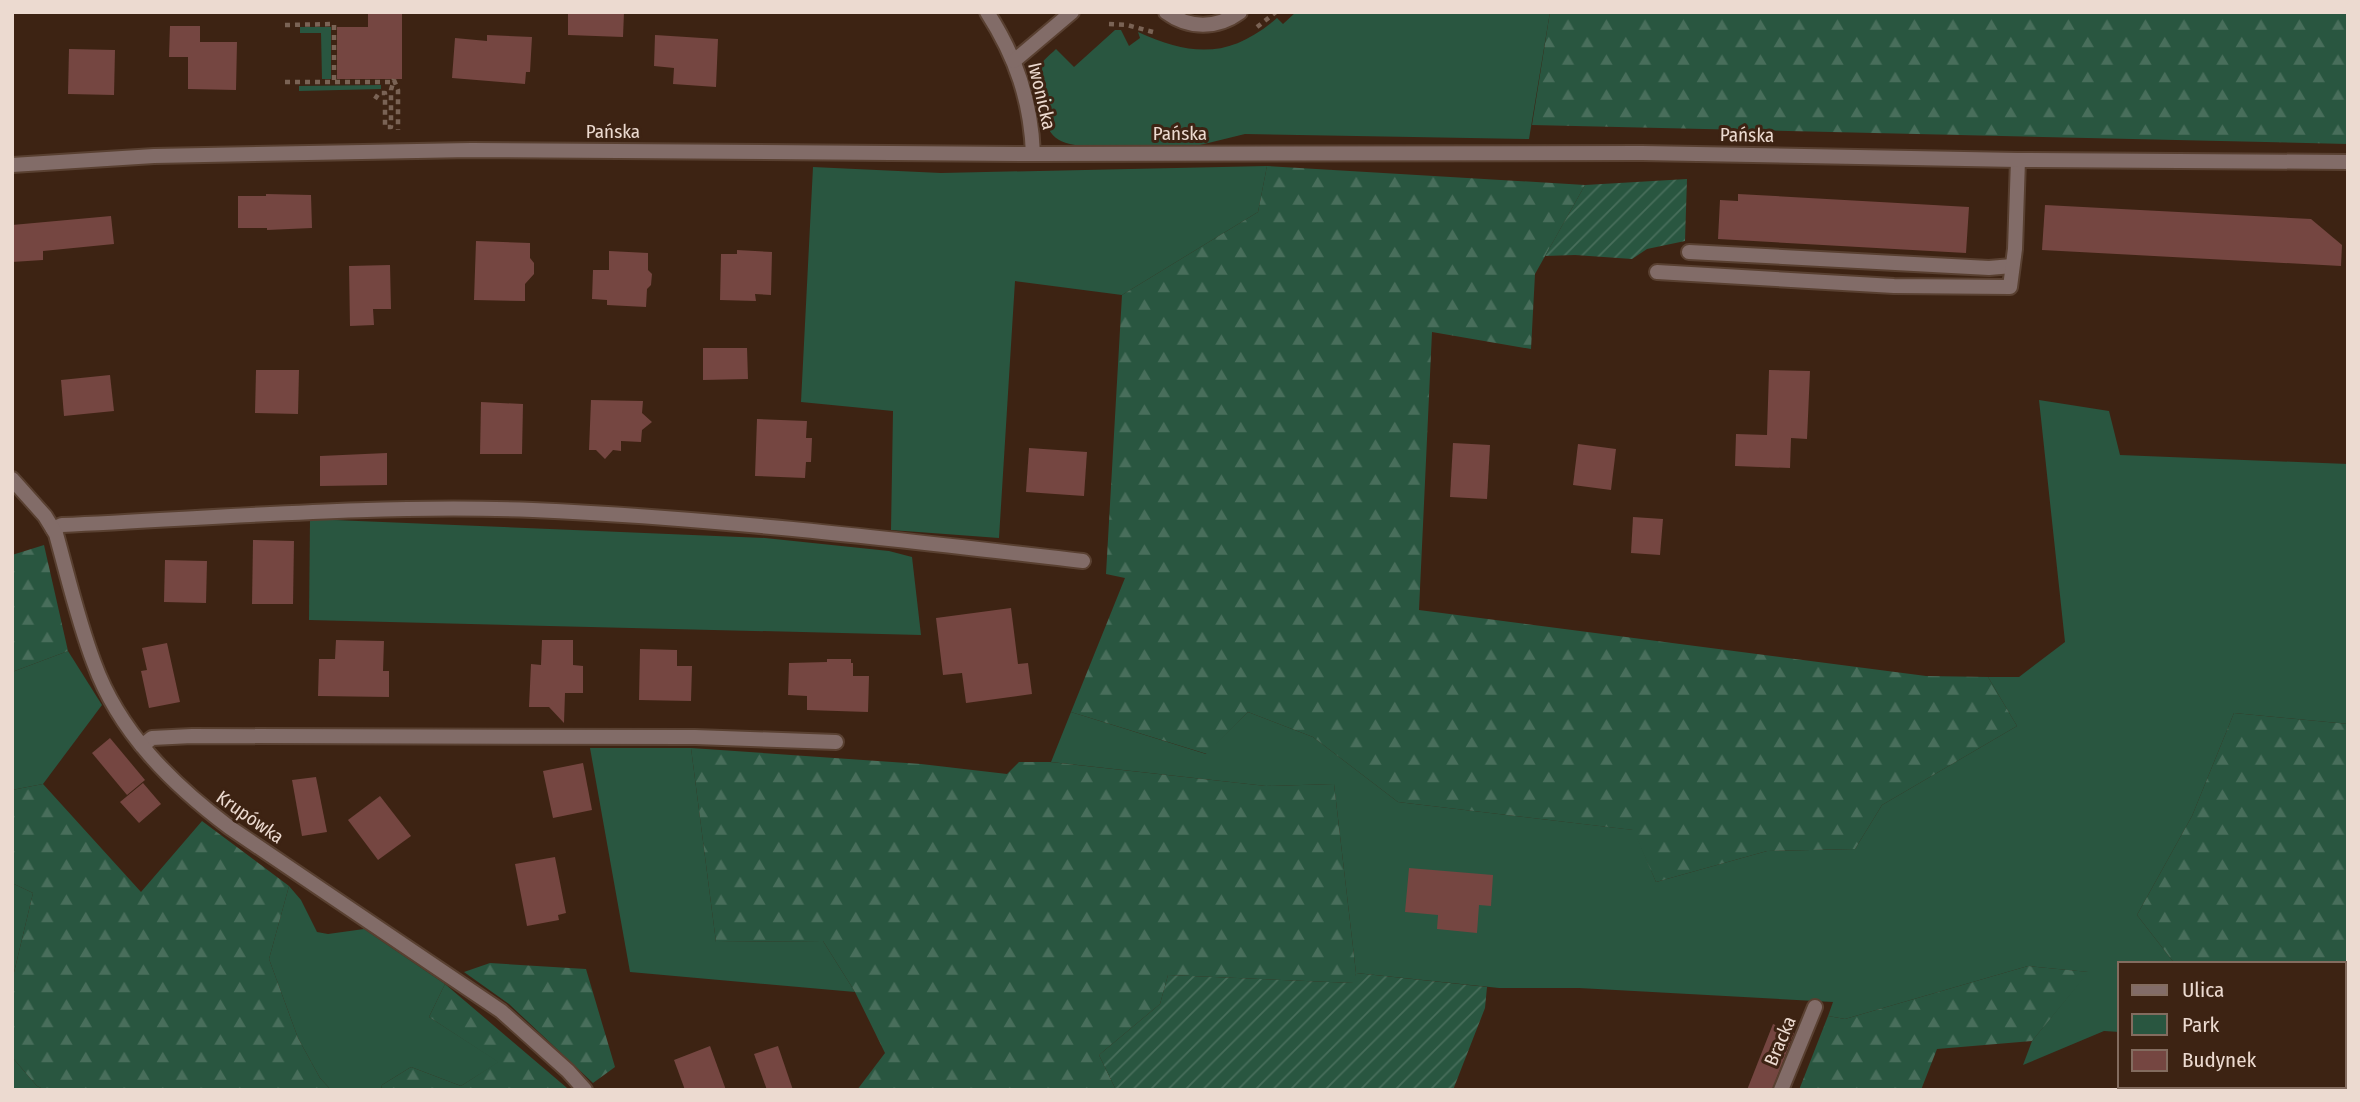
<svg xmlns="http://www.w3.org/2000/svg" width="2360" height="1102" font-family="'Fira Sans Condensed',sans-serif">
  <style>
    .green { fill: #295640 }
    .forest { fill: url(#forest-firs) }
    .garden { fill: url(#garden-furrows) }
    .building { fill: #754641 }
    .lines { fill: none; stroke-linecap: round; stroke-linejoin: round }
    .lane-casing { stroke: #594031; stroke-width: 18 }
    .street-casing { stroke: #594031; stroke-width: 18 }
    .path { stroke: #7a6355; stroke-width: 4.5; stroke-dasharray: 5 5; stroke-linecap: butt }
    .lane { stroke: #826c68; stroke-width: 14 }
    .street { stroke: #826c68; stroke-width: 14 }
    .labels { text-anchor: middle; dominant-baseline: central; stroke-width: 6; stroke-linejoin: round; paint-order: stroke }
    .street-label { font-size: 19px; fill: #ecdad0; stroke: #3d2313 }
  </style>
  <defs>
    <pattern id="forest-firs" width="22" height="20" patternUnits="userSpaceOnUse" patternTransform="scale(1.75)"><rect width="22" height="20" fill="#295640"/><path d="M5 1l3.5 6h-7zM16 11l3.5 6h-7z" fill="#486e5b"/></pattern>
    <pattern id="garden-furrows" width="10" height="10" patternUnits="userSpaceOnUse" patternTransform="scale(1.75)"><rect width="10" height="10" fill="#295640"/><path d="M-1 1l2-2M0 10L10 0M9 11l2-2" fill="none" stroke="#486e5b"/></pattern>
  </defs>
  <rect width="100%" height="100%" fill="#3d2313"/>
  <g class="green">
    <path d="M1296 12H1550L1529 139 1245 134 1200 145H1075C1046 140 1047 125 1041 102 1039 93 1035 83 1036 75 1038 63 1049 56 1056 49L1074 67 1115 30H1121L1129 46 1140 38 1138 32C1193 57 1230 58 1277 18L1283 24Z"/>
    <path d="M300 27H331V79H322L321 33H300Z"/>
    <path d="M381 85V89L299 91V86Z"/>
    <path d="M1267 166 1258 212 1122 295 1015 281 999 538 891 530 893 411 801 402 813 167 941 173Z"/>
    <path d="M2039 400 2109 411 2120 455 2348 464V724L2234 713 2192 816 2137 915 2175 964H2120V1032L2104 1031 2023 1065 2032 1041 2088 972 2028 966 1845 1019 1828 1016 1833 1002 1579 988H1499L1356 973 1334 784 1266 786 1051 762 1071 712 1206 754 1248 712 1313 737 1398 802 1634 830 1656 882 1767 851 1855 849 1882 805 2017 726 1988 677H2019L2065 642Z"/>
    <path d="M310 519 765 538 889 551 912 557 921 635 309 620Z"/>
    <path d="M68 651 102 705 43 784 12 790V672Z"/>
    <path d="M590 748H691L716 942 823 941 855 992 630 972Z"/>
    <path d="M12 883 33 893 12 981Z"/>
    <path d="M289 886 301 900 317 932 328 934 364 929 445 984 429 1017 499 1062 461 1086 411 1067 382 1085 381 1090H331L320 1078 298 1038 269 959Z"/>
    <path d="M12 1057 37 1086 45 1090H12Z"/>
  </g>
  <g class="forest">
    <path d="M1550 12H2348V144L1532 125Z"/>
    <path d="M1267 166 1585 185 1535 274 1531 349 1432 332 1419 610 1926 676 1988 677 2017 726 1882 805 1855 849 1767 851 1656 882 1633 830 1398 802 1313 737 1248 712 1207 754 1071 712 1125 578 1106 574 1122 295 1258 212Z"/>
    <path d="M44 545 68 651 12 672V555Z"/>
    <path d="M2234 713 2348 724V1090H2284L2285 1086H2344V964H2175L2137 915 2192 816Z"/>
    <path d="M691 748 921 764 1007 774 1019 762H1050L1266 786 1334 784 1356 973 1354 983 1168 975 1160 1004 1099 1055 1116 1090H857L885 1053 855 992 823 941 716 942Z"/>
    <path d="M43 784 141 892 202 821 289 886 269 959 298 1038 320 1078 331 1090H45L37 1086 12 1057V981L33 893 12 883V790Z"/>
    <path d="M490 963 586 969 615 1067 593 1083 509 1004 464 972Z"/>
    <path d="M2028 966 2089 972 2032 1041 1937 1049 1921 1090H1799L1828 1016 1845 1019Z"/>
    <path d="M445 984 567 1088 570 1090H381L382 1085 411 1067 461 1086 498 1062 429 1017Z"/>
  </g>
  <g class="garden">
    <path d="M1687 179 1685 241 1647 249 1632 259 1575 255 1545 256 1585 185Z"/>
    <path d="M1356 973 1487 987 1485 1008 1453 1090H1116L1099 1055 1160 1004 1168 975 1353 983Z"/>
  </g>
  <g class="building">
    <path d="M368 12H402V79H337V27H368Z"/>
    <path d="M568 12H624L623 37 568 35Z"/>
    <path d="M170 26H200V42H237L236 90 188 89V57H169Z"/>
    <path d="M487 35 532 37 530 72H526L525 84 452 78 455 38 487 41Z"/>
    <path d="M655 35 718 39 716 87 673 84 674 68 654 66Z"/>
    <path d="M69 49 115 50 114 95 68 94Z"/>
    <path d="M266 194 311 195 312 228 267 230V228H238V196H266Z"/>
    <path d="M1738 194 1969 207 1966 253 1718 239 1720 200 1738 201Z"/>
    <path d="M2045 205 2311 219 2342 245 2341 266 2042 250Z"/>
    <path d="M111 216 114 244 43 251V260L12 262V225Z"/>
    <path d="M476 241 530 243V258L534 263V274L525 284V301L474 300Z"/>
    <path d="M737 250 772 252 771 295 755 294 756 301 720 300 721 254H737Z"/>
    <path d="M609 251 648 253V270L652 274 651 285 647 289 646 307 607 305V300L592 299 593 270H609Z"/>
    <path d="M390 265 391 309H373L374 325 350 326 349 266Z"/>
    <path d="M703 348H747L748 379 703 380Z"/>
    <path d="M256 370H299L298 414 255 413Z"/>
    <path d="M1769 370 1810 371 1807 439 1791 438 1790 468 1735 466 1736 434 1767 435Z"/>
    <path d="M110 375 114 411 64 416 61 380Z"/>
    <path d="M591 400 643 401 642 413 652 422 642 430 641 442 621 441V451L613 450 605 459 596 450H589Z"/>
    <path d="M481 402 523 404 522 454H480Z"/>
    <path d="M757 419 807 421 806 438H812L811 462H806L805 478 755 476Z"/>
    <path d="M1453 443 1490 445 1487 499 1450 497Z"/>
    <path d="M1578 444 1616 449 1611 490 1573 485Z"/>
    <path d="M1029 448 1087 452 1084 496 1026 492Z"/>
    <path d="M387 453V485L320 486V456Z"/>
    <path d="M1633 517 1663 519 1660 555 1631 553Z"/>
    <path d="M253 540 294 541 293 604H252Z"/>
    <path d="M165 560 207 561 206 603 164 602Z"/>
    <path d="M1011 608 1018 664 1028 663 1032 694 966 703 962 673 943 675 936 618Z"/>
    <path d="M336 640 384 641 383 671H389V697L318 696 319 659H335Z"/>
    <path d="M542 640H573V665L583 666V693H565L564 723 549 707H529L531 664 541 665Z"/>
    <path d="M167 643 180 702 149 708 141 671 147 670 142 648Z"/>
    <path d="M640 649 677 650V666H692L691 701 639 700Z"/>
    <path d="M827 659H851V663H853V676H869L868 712 807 710V696L788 695 789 663 827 662Z"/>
    <path d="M110 738 145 780 127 795 92 753Z"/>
    <path d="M583 763 592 810 553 818 543 771Z"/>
    <path d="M316 777 327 832 302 836 292 780Z"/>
    <path d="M143 783 161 804 139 823 120 802Z"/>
    <path d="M380 796 411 836 378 860 348 820Z"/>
    <path d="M555 857 566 913 558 915 559 920 527 926 515 864Z"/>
    <path d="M1409 868 1493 875 1491 906 1479 905 1477 933 1437 929 1438 915 1405 912Z"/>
    <path d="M1773 1024 1794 1033 1772 1090H1747Z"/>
    <path d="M710 1046 726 1090H685L674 1060Z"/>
    <path d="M778 1046 793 1090H767L754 1054Z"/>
  </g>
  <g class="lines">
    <g class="lane-casing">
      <g id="lane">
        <path d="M1166 12C1189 29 1217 29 1240 12"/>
        <path d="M1689 252 1989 268 2012 266"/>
        <path d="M1657 272 1894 286 2010 287 2015 249 2018 160"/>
        <path d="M53 529 62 525C219 518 376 504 533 510 717 518 900 540 1083 561"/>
        <path d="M142 746 152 738 192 736 695 737 836 742"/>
      </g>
    </g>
    <g class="street-casing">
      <g id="street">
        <path d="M987 12C1016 57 1031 101 1033 154"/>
        <path d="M1014 61 1072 12"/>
        <path d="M12 165 154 156 471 150 1033 154 1642 153 2018 160 2348 162"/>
        <path d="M12 479 45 516 56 534C68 577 78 621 94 663 119 732 172 784 229 827L501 1011 568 1071 585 1090"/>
        <path d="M1781 1090 1815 1007"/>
      </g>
    </g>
    <g class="path">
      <path d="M1109 24 1127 25 1153 32"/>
      <path d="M285 25 334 24V82"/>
      <path d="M1257 27 1276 12"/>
      <path d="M394 80 398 90V130"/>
      <path d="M285 82H393"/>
      <path d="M375 99 379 93H385V127H391V90L394 79"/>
    </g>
    <use href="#lane" class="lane"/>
    <use href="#street" class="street"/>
  </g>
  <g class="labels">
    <g class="street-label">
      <text transform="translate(1042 96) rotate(77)">Iwonicka</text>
      <text x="613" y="131">Pańska</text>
      <text x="1180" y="133">Pańska</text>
      <text transform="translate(1747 135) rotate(1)">Pańska</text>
      <text transform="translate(250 817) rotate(35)">Krupówka</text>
      <text transform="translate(1780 1041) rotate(-67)">Bracka</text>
    </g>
  </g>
  <rect width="2360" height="1102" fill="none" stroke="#ecdad0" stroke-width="28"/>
  <rect x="2118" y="962" width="228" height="126" fill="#3d2313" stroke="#836c5f" stroke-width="2"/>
  <rect x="2132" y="985" width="35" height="10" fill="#826c68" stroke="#836c5f" stroke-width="2"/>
  <text x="2182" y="997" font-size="21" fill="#ecdad0">Ulica</text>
  <rect x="2132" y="1014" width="35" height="21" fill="#295640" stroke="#836c5f" stroke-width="2"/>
  <text x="2182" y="1032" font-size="21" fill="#ecdad0">Park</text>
  <rect x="2132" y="1050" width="35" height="21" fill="#754641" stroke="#836c5f" stroke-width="2"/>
  <text x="2182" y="1067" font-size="21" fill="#ecdad0">Budynek</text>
</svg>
